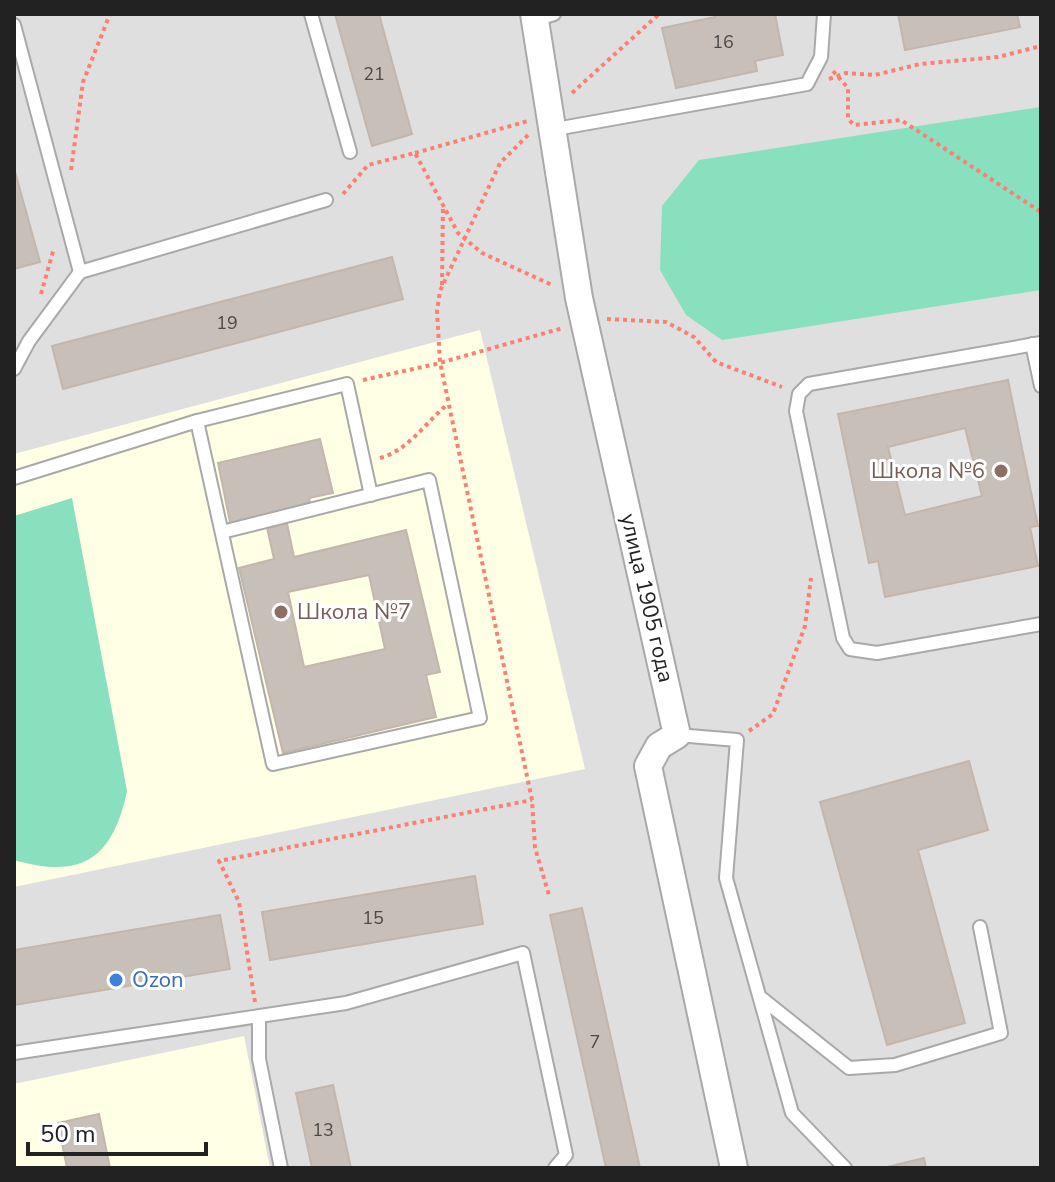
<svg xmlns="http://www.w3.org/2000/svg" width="1055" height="1182" font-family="'Nunito Sans',sans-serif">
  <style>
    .residential { fill: #e0dfdf }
    .education { fill: #ffffe5 }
    .pitch { fill: #88e0be }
    .building { fill: #c7bfb8; stroke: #c4b6ab; stroke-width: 2; fill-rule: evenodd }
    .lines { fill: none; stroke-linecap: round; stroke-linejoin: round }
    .service-casing { stroke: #a9a9a9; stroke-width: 16 }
    .minor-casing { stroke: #a9a9a9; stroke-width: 30 }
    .path { stroke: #fa8072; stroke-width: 4; stroke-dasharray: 4 4; stroke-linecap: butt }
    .service { stroke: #fff; stroke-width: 12 }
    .minor { stroke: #fff; stroke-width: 26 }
    .education-dot { fill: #8d6e63; stroke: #fff; stroke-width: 3 }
    .shop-dot { fill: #3f7fe0; stroke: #fff; stroke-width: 3 }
    .labels { text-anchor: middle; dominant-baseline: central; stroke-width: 6; stroke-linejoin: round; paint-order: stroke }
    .number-label { font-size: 18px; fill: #4b4948 }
    .education-label { font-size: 22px; fill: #785e54; stroke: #fff; text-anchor: end }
    .street-label { font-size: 22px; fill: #222; stroke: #fff }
    .shop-label { font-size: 22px; fill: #366cbe; stroke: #fff; text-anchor: start }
  </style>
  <rect width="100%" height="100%" fill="#f2efe9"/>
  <rect class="residential" x="14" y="14" width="1027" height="1154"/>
  <g class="education">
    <path d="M480 330 585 769 14 887V454Z"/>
    <path d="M244 1036 270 1168H14V1084Z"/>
  </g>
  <g class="pitch">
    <path d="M1041 107V290L722 340 686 315 660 270 662 206 699 160Z"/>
    <path d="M72 498 127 791C113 858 82 880 14 860V516Z"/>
  </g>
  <g class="building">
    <path d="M335 14H379L412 134 372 146Z"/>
    <path d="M714 14H775L783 55 755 61 757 71 676 88 662 28 715 17Z"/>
    <path d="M898 14H1017L1020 27 905 50Z"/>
    <path d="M14 168 40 262 14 269Z"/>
    <path d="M392 257 403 299 63 389 52 346Z"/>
    <path d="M1008 380 1038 526 1030 527 1038 566 885 597 878 561 869 563 838 414ZM965 428 982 496 905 515 888 447Z"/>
    <path d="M320 439 333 493 309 498 311 508 285 514 294 557 406 530 440 672 426 675 436 717 283 753 239 568 274 559 265 519 231 527 218 463ZM369 575 385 649 304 667 288 592Z"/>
    <path d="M969 761 988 830 918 850 965 1023 887 1045 820 802Z"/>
    <path d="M475 876 483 924 270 960 262 912Z"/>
    <path d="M582 908 640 1168H606L550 915Z"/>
    <path d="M220 915 230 969 14 1005V950Z"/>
    <path d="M333 1085 351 1168H312L296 1093Z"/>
    <path d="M99 1114 110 1168H67L58 1123Z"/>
    <path d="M924 1158 926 1168H887V1167Z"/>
  </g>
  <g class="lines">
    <g class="service-casing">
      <g id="service">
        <path d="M311 14 350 152"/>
        <path d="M535 20 554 14"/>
        <path d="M14 25 80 272 326 200"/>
        <path d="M550 130 807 84 821 57 824 14"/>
        <path d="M1041 343 809 384 799 394 796 411 843 638 850 649 877 653 1041 624"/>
        <path d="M1032 344 1041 386"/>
        <path d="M14 369 29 341 80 272"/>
        <path d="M197 421 273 764 480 718 429 480 222 532"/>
        <path d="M14 478 197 421 347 384 371 495"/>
        <path d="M677 735 737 740 726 878 792 1113 845 1168"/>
        <path d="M760 997 849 1068 895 1065 1001 1033 980 927"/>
        <path d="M259 1017V1059L281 1168"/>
        <path d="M14 1053 346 1003 523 953 566 1155 555 1168"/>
      </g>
    </g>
    <g class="minor-casing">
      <path id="minor" d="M534 14 579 298 677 735 659 746 648 766 734 1168"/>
    </g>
    <g class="path">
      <path d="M833 71 848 88V119L854 125 901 120 1041 212"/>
      <path d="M829 79 846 73 875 75 920 64 998 57 1041 46"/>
      <path d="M572 93 659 14"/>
      <path d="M528 135 500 163 440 291 437 311 440 362 532 800 535 848 549 895"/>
      <path d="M415 153 528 121"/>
      <path d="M71 170 83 82 110 14"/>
      <path d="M343 194 368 165 415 153 458 233 482 253 552 285"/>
      <path d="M442 285 443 206"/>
      <path d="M41 294 54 248"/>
      <path d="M607 319 666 322 694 337 716 362 782 387"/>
      <path d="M363 380 436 364 563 328"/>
      <path d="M380 458C409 450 425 423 448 404"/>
      <path d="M749 731 773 714 805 626 811 578"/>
      <path d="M255 1002 239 902 219 861 532 800"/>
    </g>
    <use href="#service" class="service"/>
    <use href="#minor" class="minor"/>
  </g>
  <g class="education-dot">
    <circle cx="1001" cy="471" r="8"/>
    <circle cx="281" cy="612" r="8"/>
  </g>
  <circle class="shop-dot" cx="116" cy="980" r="8"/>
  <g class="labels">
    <g class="number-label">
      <text x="723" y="42">16</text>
      <text x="374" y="74">21</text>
      <text x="227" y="323">19</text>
      <text x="373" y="918">15</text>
      <text x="595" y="1042">7</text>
      <text x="323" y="1130">13</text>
    </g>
    <g class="education-label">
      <text x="985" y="471">Школа №6</text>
      <text x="297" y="612" text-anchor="start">Школа №7</text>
    </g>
    <g class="street-label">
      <text transform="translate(647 598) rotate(77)">улица 1905 года</text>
    </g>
    <g class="shop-label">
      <text x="132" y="980">Ozon</text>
    </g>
  </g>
  <rect width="1055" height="1182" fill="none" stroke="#222222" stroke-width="32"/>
  <path d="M28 1142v12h178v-12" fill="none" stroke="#222222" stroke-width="4"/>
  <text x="40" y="1142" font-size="24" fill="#222222" stroke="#ffffff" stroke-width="6" paint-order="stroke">50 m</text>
</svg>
